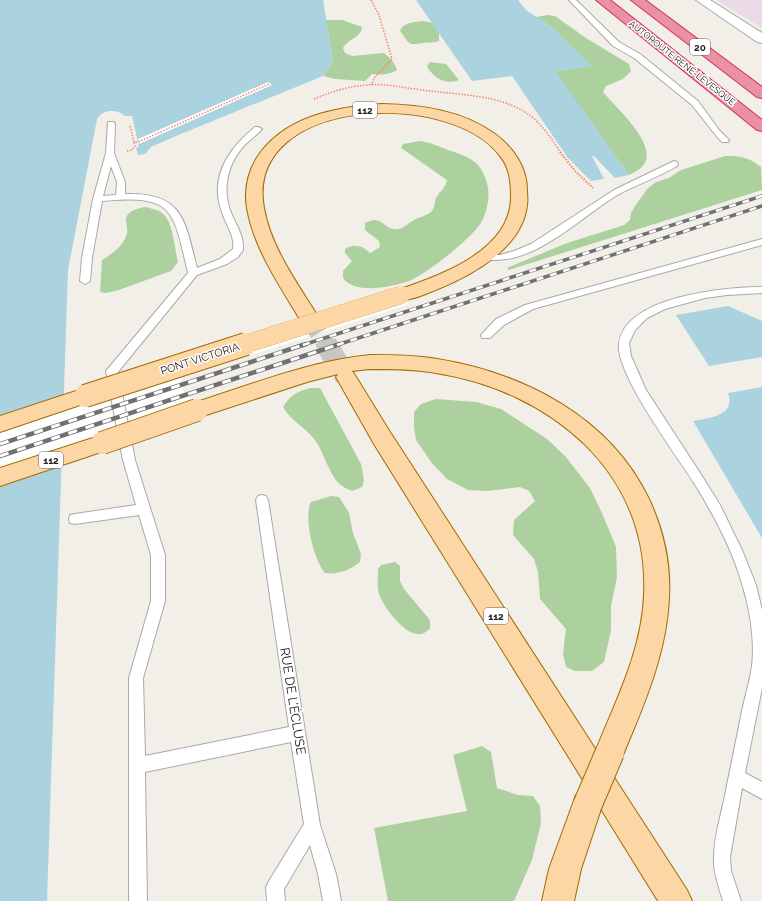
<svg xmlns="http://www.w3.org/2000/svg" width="762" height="901" font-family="Raleway,sans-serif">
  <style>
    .industrial { fill: #ebdbe8 }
    .forest { fill: #add19e }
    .water { fill: #aad3df }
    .pier { fill: #fff }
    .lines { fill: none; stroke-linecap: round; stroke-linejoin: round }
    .primary-tunnel-far1 { stroke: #c8c6c1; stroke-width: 18; stroke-dasharray: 18 8; stroke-linecap: butt }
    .primary-tunnel { stroke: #c8c6c1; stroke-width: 22; stroke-dasharray: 22 11; stroke-linecap: butt }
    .service-casing { stroke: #a9a9a9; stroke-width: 2 }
    .tertiary-casing { stroke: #a9a9a9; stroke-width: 2 }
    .primary-casing { stroke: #a06b00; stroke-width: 2 }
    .motorway-casing { stroke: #dc2a67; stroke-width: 2 }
    .path-far1 { stroke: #fa8072; stroke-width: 1.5; stroke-dasharray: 1.5 1.5; stroke-linecap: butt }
    .path { stroke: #fa8072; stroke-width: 2; stroke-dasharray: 1.5 1.5; stroke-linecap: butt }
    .service { fill: #fff; fill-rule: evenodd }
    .tertiary { fill: #fff; fill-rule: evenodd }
    .primary { fill: #fcd6a4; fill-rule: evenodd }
    .motorway { fill: #e892a2; fill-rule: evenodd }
    .rail-far1-casing { stroke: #707070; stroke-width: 3.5 }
    .rail-casing { stroke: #707070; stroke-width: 4.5 }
    .rail-far1 { stroke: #fff; stroke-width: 2.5; stroke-dasharray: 7; stroke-linecap: butt }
    .rail { stroke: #fff; stroke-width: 3; stroke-dasharray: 9; stroke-linecap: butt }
    .primary-bridge-far2-casing { stroke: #a06b00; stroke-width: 18; stroke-linecap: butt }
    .primary-bridge-far1-casing { stroke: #a06b00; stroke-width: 24; stroke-linecap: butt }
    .primary-bridge-casing { stroke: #a06b00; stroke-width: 30; stroke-linecap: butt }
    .primary-bridge-far2 { stroke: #fcd6a4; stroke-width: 18 }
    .primary-bridge-far1 { stroke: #fcd6a4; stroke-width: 22 }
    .primary-bridge { stroke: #fcd6a4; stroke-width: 28 }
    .labels { text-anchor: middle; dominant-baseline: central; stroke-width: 3; stroke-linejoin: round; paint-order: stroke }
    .far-street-label { font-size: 9px; fill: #222; stroke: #fff }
    .shield { fill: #fff; stroke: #646464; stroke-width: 1 }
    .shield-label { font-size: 10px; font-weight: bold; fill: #222 }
    .street-label { font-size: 11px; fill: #222; stroke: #fff }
    .near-street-label { font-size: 13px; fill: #222; stroke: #fff }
  </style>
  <rect width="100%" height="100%" fill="#f2efe9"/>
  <path class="industrial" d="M716 0H762V28Z"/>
  <g class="forest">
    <path d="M548 15 555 16 586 38 629 64 631 71 623 79 606 86 603 92C615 107 662 147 642 167 639 170 633 173 629 175L554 71 591 66 550 26 536 17Z"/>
    <path d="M326 20H342L362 27C361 38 348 39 343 48L345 53 352 56 383 53C389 56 396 64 397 70 389 75 381 75 372 74L365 81 335 79 323 76C326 69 331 67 333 60Z"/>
    <path d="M424 21 432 23 439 33V41C433 43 429 42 423 43 406 46 410 43 400 31 403 22 415 22 424 21Z"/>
    <path d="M430 62 446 64 459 80C446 86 432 77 427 66Z"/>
    <path d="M419 141C430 142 440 147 451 151 469 157 480 161 486 180 491 194 488 208 482 221 473 238 426 274 409 281 392 287 355 295 343 278V271L352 261 345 253V249C354 243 363 246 370 253L380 247 379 241 365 230V223C383 213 383 231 398 229 405 228 408 223 414 220 419 217 426 216 431 212 435 208 434 203 436 198 440 191 446 188 447 180L401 148 403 144Z"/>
    <path d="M725 156C740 156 749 157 761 167L762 190 509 270 507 268 567 243 624 225 630 220 631 213 635 206 648 188 656 182 669 178 681 170Z"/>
    <path d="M146 207C152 209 161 210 165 216 173 224 175 250 178 262L171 271 116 291 105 293 100 292 102 260C112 254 124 246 127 233 128 229 126 224 126 220 126 211 138 208 146 207Z"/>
    <path d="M310 388H320L361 464 364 480 362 487 352 491C349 489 344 488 341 485 329 476 324 452 315 440 305 427 291 421 283 407 290 395 297 392 310 388Z"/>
    <path d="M436 399 476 402 501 409 547 439 565 456 590 488 602 513 616 547 617 577 611 606V630L604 662 592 671H575L566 667 563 654 566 629 540 599 538 572 534 559 513 535 514 520 535 501 529 491 520 487 488 491 468 490 447 479 431 462 416 440 414 427V412L421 404Z"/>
    <path d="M331 496 339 497 349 513 353 533 361 554 360 562C350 570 338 575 325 573 314 561 303 516 311 502Z"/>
    <path d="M395 562 400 566V581L404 589 430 620V628C427 632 422 635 417 634 403 633 383 606 379 594 377 586 378 576 378 569L381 565Z"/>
    <path d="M482 746 491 752 497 788 518 795 533 796 540 806 541 823 532 860 514 901H388L374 828 467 811 453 755Z"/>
  </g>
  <g class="water">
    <path d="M0 0H323L333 60C331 67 326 69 323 76L176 136 151 147 145 154 138 155 136 148 139 147 132 116H125C117 109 103 109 97 119L68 270 47 901H0Z"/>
    <path d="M416 0H518L526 10 550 26 592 66 555 71 629 175 615 178 594 156H592L604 179 591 181 568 158 512 76 472 81Z"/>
    <path d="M728 306 762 321V357L709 366 676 315Z"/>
    <path d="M762 387V538L693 421C710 418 736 416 728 393Z"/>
  </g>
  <g class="pier">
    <path d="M268 82 272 85 139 144 138 139Z"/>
    <path d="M401 295 409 304 181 378V385L185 395 193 399 197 410 188 423 0 487V415L298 321Z"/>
  </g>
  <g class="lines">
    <path class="primary-tunnel-far1" d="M309 318 326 345"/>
    <path class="primary-tunnel" d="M326 344 346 377"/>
    <g class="service-casing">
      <g id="service">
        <path d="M569 0H576L619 42 640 54 698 101 719 130 729 140 728 142H722L718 138 692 105 634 58 613 46Z"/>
        <path d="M108 122H114L115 124 114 153 125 182V194C183 192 185 220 197 268L220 259 233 249C235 236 227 227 223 215 208 179 228 149 255 127H258L262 129C256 136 248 141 242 148 226 167 222 193 232 215 237 227 244 236 243 250L238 257 227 264 197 275 118 372 135 460 165 555V601L143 678 145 756 289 727 256 500 258 496 262 495 266 496 268 500 320 825 336 874 341 901H323L318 874 310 845 284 889 285 901H267L266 887 269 881 304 824 291 742 145 772 147 901H129V678L151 601V555L139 515 75 524 70 523 69 519 70 515 75 514 136 505 123 460 106 371 188 273C173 209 174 194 102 201L92 258 90 281 85 284 80 281 82 258 93 199 106 153ZM111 166 117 182 116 195 103 196Z"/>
        <path d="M674 161 677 162 678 164 677 166C659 177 638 184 619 194 582 216 538 262 493 260 488 260 483 261 479 257L484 254 500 255 514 251 531 244 614 190Z"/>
        <path d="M762 239V245L533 309 504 325 490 338H482L481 335 496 319 525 305Z"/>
        <path d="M762 287V293L727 295 705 298 665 309 647 318 635 330 629 343 631 356 646 390 702 476 720 505 742 550 756 585 762 610V688L745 773 762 782V799L742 788 730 857 731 871 741 901H723C719 887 713 872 714 857 714 838 720 819 724 800 730 771 736 741 742 711 745 696 750 681 752 666 755 640 750 611 743 587 733 551 714 515 694 483 677 456 615 373 619 344 624 296 726 287 762 287Z"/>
      </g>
    </g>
    <g class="tertiary-casing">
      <path id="tertiary" d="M696 0H710L762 33V43L757 42Z"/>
    </g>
    <g class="primary-casing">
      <g id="primary">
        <path d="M382 104C421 105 462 110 495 134 513 147 527 167 527 190 527 195 528 200 527 205 523 247 473 275 438 289 425 294 408 303 394 299L392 295 394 291C437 277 510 252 511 198 511 183 510 168 500 156 450 88 244 97 264 208 271 248 298 284 319 318L316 323 309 324 302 323C281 287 254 250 247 208 244 191 248 173 256 159 283 116 336 107 382 104Z"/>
        <path d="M370 355C392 355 415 355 437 359 524 373 610 417 649 499 663 529 671 564 669 597 667 654 642 710 620 762L610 766 606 765 687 890 692 901H658L601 809 581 869 574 901H542L549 869 576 795 587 791 591 793 374 444 336 377 338 374 307 382 197 418 190 416 186 410 190 404C249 386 308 361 370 355ZM370 369C392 369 414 369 436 373 550 391 650 472 644 595 642 650 616 700 596 750L390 432 353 372 351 371Z"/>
        <path d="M85 388 92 391 95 396 92 401 0 432V416Z"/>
        <path d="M102 435 110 437 113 443 110 449 0 486V468Z"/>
      </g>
    </g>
    <g class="motorway-casing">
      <g id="motorway">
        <path d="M596 0H610L762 120V131L757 130Z"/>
        <path d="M631 0H645L762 87V98L757 97Z"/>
      </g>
    </g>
    <g class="path-far1">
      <path d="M371 0 379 15 392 59 375 77 371 85"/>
      <path d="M314 99C331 92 349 86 367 85 388 83 409 89 430 91 462 95 497 95 525 112 540 121 551 138 561 153"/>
      <path d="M130 126 134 142H138L269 84"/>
      <path d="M127 151 132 150 135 146 134 142"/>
    </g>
    <path class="path" d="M560 152 575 171 593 188"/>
    <use href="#service" class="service"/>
    <use href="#tertiary" class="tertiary"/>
    <use href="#primary" class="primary"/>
    <use href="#motorway" class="motorway"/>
    <g class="rail-far1-casing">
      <g id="rail-far1">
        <path d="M303 345 762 196"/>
        <path d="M337 345 762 206"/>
      </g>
    </g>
    <g class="rail-casing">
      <g id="rail">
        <path d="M0 444 306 344"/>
        <path d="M0 456 340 344"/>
      </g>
    </g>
    <use href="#rail-far1" class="rail-far1"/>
    <use href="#rail" class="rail"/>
    <g class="primary-bridge-far2-casing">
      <path id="primary-bridge-far2" d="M243 345 401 295"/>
    </g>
    <g class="primary-bridge-far1-casing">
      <g id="primary-bridge-far1">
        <path d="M85 396 246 344"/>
        <path d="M102 443 197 410"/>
      </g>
    </g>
    <g class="primary-bridge-casing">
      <path id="primary-bridge" d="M587 806 610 752"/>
    </g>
    <use href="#primary-bridge-far2" class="primary-bridge-far2"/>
    <use href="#primary-bridge-far1" class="primary-bridge-far1"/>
    <use href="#primary-bridge" class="primary-bridge"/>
  </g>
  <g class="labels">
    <g class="far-street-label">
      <text transform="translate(682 63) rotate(38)">AUTOROUTE RENÉ-LÉVESQUE</text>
    </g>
    <g class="shield">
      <rect x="690" y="39" width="20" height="16" rx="3"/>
      <rect x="353" y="102" width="24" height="16" rx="3"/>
      <rect x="39" y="452" width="24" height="16" rx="3"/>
      <rect x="484" y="608" width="24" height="16" rx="3"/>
    </g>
    <g class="shield-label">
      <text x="700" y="47">20</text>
      <text x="365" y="110">112</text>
      <text x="51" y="460">112</text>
      <text x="496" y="616">112</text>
    </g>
    <g class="street-label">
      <text transform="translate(200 359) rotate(-18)">PONT VICTORIA</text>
    </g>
    <g class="near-street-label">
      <text transform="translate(293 701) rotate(81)">RUE DE L'ÉCLUSE</text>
    </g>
  </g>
</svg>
